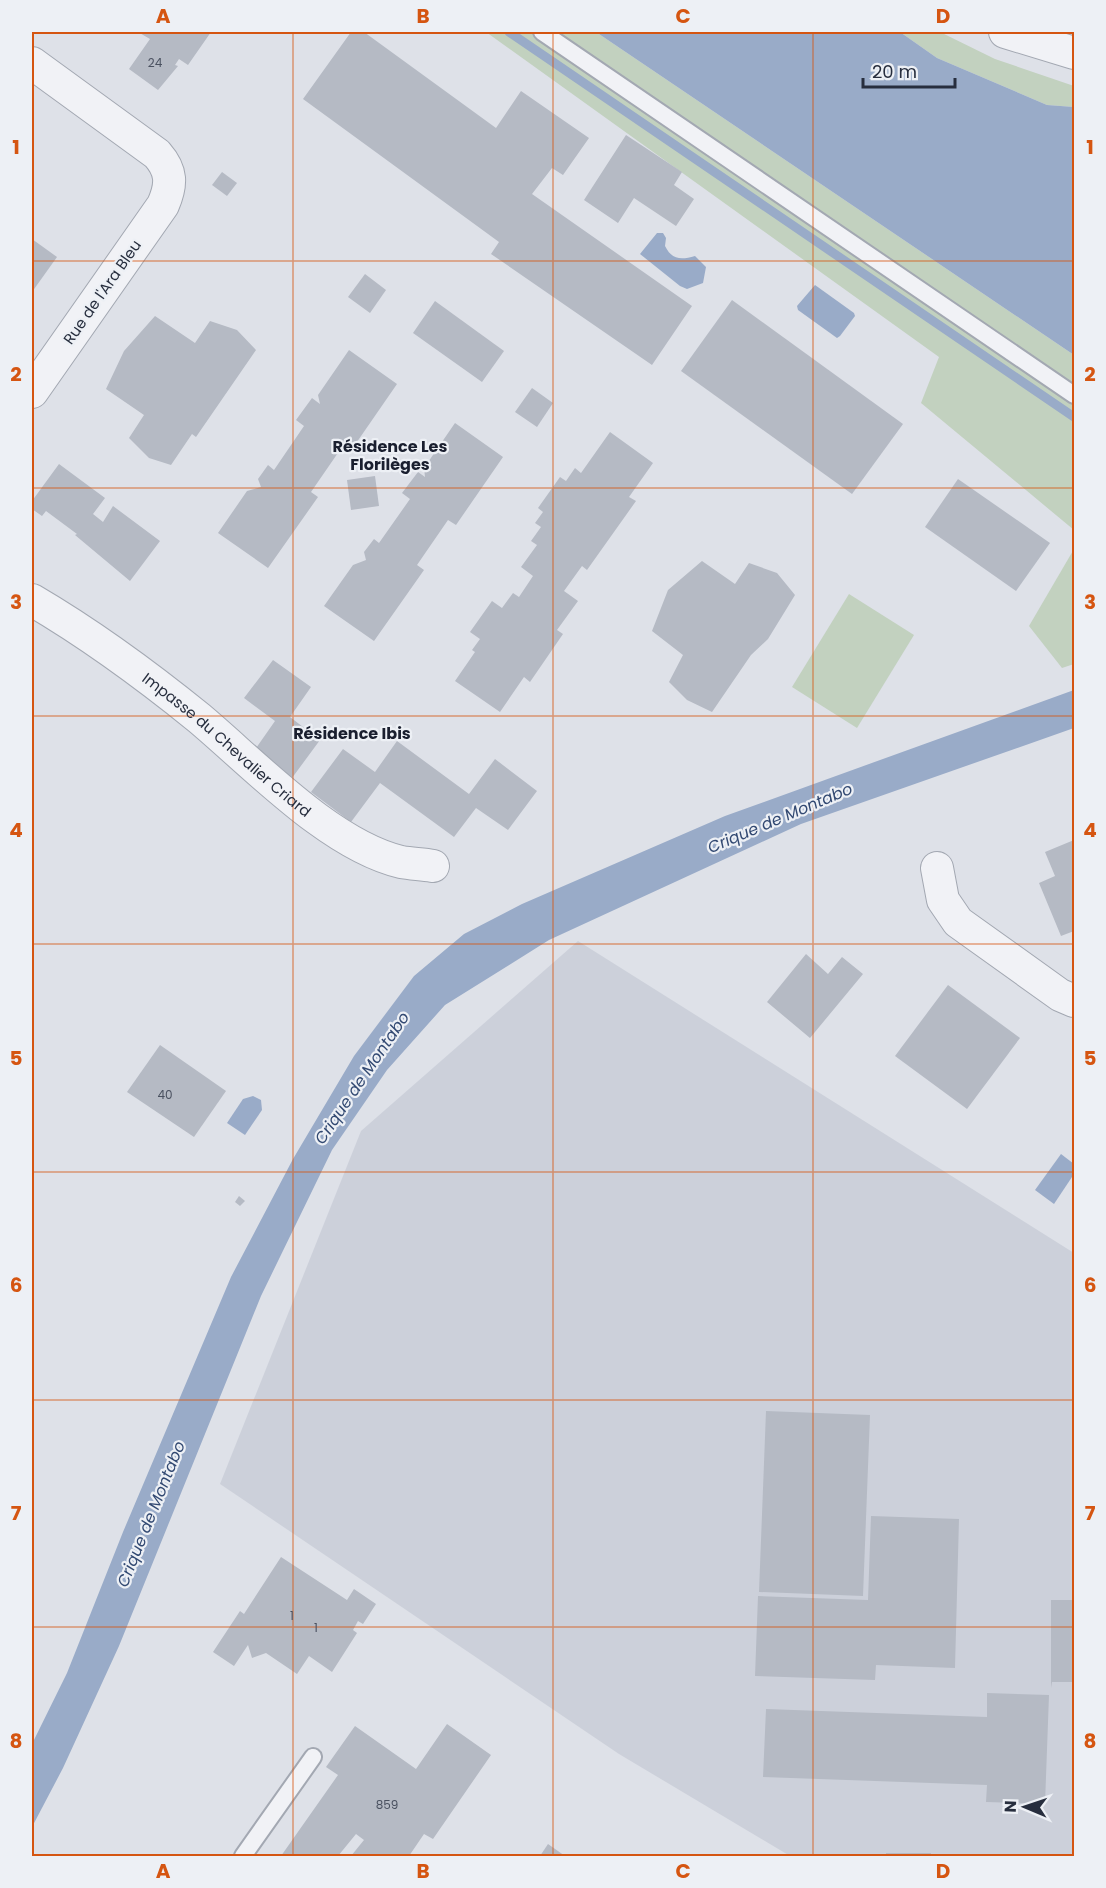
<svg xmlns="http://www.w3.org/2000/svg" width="1106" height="1888" font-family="Poppins,sans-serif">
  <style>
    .built { fill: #ccd0da }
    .green { fill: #c2d1bf }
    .water { fill: #99abc8 }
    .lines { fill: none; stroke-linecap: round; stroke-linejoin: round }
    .stream { stroke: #99abc8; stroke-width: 9 }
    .building { fill: #b5bac4 }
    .lane-casing { stroke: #a3a8b2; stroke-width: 20 }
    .street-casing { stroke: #a3a8b2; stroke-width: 34 }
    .lane { stroke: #f1f2f6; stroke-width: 16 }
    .street { stroke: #f1f2f6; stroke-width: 32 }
    .grid { fill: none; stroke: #d55511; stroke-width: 1.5; stroke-opacity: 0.55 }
    .labels { text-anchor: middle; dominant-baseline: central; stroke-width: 4.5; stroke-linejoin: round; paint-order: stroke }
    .number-label { font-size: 12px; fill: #4a5160 }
    .street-label { font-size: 15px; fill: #272e3e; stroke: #edf0f5 }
    .neighbourhood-label { font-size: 16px; font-weight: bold; fill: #1a1f2f; stroke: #edf0f5 }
    .water-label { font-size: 16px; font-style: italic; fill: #324972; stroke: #edf0f5 }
    .neatline { fill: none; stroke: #d55511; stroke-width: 2 }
    .grid-label { font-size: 20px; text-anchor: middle; font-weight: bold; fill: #d55511 }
  </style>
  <rect width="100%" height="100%" fill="#dee1e8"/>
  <path class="built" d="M578 941 1074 1253V1856H790L619 1754 220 1484 361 1131Z"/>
  <g class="green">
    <path d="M486 32H596L1074 355V530L921 403 939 357Z"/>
    <path d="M900 32H940L995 59 1074 86V107L1047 105 937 58Z"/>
    <path d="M1074 549V664L1062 668 1029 626Z"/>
    <path d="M849 594 914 635 857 728 792 687Z"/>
  </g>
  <g class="water">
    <path d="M596 32H900L937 58 1047 105 1074 107V355Z"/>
    <path d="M657 233H663L666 238 665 246C672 260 681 260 695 256L706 267 703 283 687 289 680 286 640 254Z"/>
    <path d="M815 285 854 313 855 316 840 336 837 338 798 310 797 306Z"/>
    <path d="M1074 690V728L801 824 549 940 445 1005 387 1070 332 1150 261 1296 119 1646 63 1768 32 1827V1744L67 1673 123 1532 231 1277 293 1159 354 1056 414 976 464 934 522 904 725 816Z"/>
    <path d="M253 1096 261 1100 262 1110 245 1135 227 1123 243 1099Z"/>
    <path d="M1061 1154 1074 1164V1174L1054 1204 1035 1190Z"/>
  </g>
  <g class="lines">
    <path class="stream" d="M509 32 1074 417"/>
  </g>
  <g class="building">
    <path d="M138 32H211L188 65 179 59 175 65 178 66 158 90 129 69 150 39Z"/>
    <path d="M351 32H364L496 128 521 91 589 138 563 175 552 168 532 194 692 306 652 365 491 254 499 242 303 99Z"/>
    <path d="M626 135 682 172 674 185 694 199 676 226 634 198 618 223 584 200Z"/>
    <path d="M222 172 237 183 227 196 212 185Z"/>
    <path d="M32 239 57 257 32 292Z"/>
    <path d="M365 274 386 290 370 313 348 297Z"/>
    <path d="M732 300 903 424 852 494 681 371Z"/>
    <path d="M435 301 504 351 482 382 413 333Z"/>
    <path d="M155 316 195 343 210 321 237 330 256 350 196 437 192 434 171 465 149 458 129 438 144 415 106 389 124 351Z"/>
    <path d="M349 350 397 384 350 452 342 447 311 492 318 497 268 568 218 533 247 491 261 487 258 479 268 465 274 470 304 426 296 420 312 398 320 404 318 395Z"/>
    <path d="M532 388 553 403 537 427 515 412Z"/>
    <path d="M455 423 503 457 456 525 448 520 417 565 424 570 374 641 324 606 353 565 366 560 364 552 374 539 379 543 410 499 402 493 418 472 425 477 424 468Z"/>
    <path d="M610 432 653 463 629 497 636 501 587 570 582 566 564 591 578 601 557 630 563 634 530 682 524 677 500 712 455 681 475 652 472 650 480 639 470 632 492 601 502 608 513 593 519 597 533 576 521 567 537 545 531 541 541 527 535 523 543 512 538 508 560 477 566 481 575 468 581 473Z"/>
    <path d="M59 464 105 498 93 514 103 522 113 506 160 541 130 581 75 535 77 534 46 511 42 516 32 509V501Z"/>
    <path d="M375 476 379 506 351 510 347 480Z"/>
    <path d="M958 479 1050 543 1016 591 925 527Z"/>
    <path d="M702 561 735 584 749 563 777 573 795 595 768 639 751 655 712 712 687 700 669 682 683 655 652 631 668 590Z"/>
    <path d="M273 660 311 687 290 717 320 740 292 778 254 751 275 721 244 698Z"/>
    <path d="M397 741 469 794 495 759 537 791 508 830 476 808 454 837 380 783 351 822 311 792 343 749 375 772Z"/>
    <path d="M1074 840V931L1061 936 1039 883 1055 876 1045 852Z"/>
    <path d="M806 954 828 974 842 957 863 974 810 1038 767 1002Z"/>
    <path d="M948 985 1020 1038 967 1109 895 1056Z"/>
    <path d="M160 1045 226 1091 194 1137 127 1092Z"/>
    <path d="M239 1196 245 1201 240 1206 235 1202Z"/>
    <path d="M766 1411 870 1415 863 1596 759 1592Z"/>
    <path d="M871 1516 959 1519 955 1668 876 1665 875 1680 755 1676 758 1596 868 1600Z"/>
    <path d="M281 1557 347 1600 354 1589 376 1604 363 1624 358 1621 353 1630 357 1633 332 1672 309 1656 297 1674 266 1653 252 1658 248 1645 234 1666 213 1652 240 1611 244 1614Z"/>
    <path d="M1051 1600H1074V1682H1052L1051 1688Z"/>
    <path d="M987 1693 1049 1695 1045 1804 986 1802 987 1785 763 1777 766 1709 987 1717Z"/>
    <path d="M447 1724 491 1755 433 1839 424 1834 409 1856H351L364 1840 356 1834 338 1856H281L338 1775 326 1767 355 1726 416 1769Z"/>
    <path d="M548 1844 565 1856H540Z"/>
    <rect x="886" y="1853" width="45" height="3"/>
  </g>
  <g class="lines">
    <g class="lane-casing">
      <g id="lane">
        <path d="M542 32 1074 395"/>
        <path d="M243 1856 313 1757"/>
      </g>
    </g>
    <g class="street-casing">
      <g id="street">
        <path d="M1005 32 1074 53"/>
        <path d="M32 63 157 154C172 171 172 184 163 205L32 392"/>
        <path id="s1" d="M32 600C90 634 146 675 199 718 255 765 330 845 401 862 412 864 423 864 433 866"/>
        <path d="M937 868 943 900 958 922 1060 995 1074 1001"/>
      </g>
    </g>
    <use href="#lane" class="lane"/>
    <use href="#street" class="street"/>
  </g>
  <path class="grid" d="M293 32V1856M553 32V1856M813 32V1856M32 261H1074M32 488H1074M32 716H1074M32 944H1074M32 1172H1074M32 1400H1074M32 1627H1074"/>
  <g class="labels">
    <g class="number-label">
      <text x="155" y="62">24</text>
      <text x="165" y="1094">40</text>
      <text x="292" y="1615">1</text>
      <text x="316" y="1627">1</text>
      <text x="387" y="1804">859</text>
    </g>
    <g class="street-label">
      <text transform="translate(102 292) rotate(-55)">Rue de l'Ara Bleu</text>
      <text stroke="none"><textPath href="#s1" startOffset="243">Impasse du Chevalier Criard</textPath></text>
    </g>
    <g class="neighbourhood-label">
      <text x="390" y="446">Résidence Les<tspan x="390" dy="18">Florilèges</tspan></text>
      <text x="352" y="733">Résidence Ibis</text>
    </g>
    <g class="water-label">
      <text transform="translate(780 818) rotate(-23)">Crique de Montabo</text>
      <text transform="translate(362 1078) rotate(-56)">Crique de Montabo</text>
      <text transform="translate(151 1514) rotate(-68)">Crique de Montabo</text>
    </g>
  </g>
  <rect width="1106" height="1888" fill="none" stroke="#edf0f5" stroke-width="66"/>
  <g transform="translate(1025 1807) rotate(272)" stroke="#edf0f5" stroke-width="4.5" paint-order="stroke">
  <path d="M0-4.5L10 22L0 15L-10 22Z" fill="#272e3e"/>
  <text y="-9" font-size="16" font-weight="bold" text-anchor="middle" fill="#272e3e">N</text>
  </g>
  <path d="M863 78v9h92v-9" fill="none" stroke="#272e3e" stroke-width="3"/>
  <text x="872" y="78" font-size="18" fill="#272e3e" stroke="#edf0f5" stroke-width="4.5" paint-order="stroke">20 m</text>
  <rect x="33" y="33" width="1040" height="1822" class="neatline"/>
  <g class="grid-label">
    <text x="163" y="23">A</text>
    <text x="423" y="23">B</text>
    <text x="683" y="23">C</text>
    <text x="943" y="23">D</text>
    <text x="16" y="154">1</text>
    <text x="1090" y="154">1</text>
    <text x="16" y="381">2</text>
    <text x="1090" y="381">2</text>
    <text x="16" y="609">3</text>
    <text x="1090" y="609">3</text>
    <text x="16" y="837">4</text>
    <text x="1090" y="837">4</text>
    <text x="16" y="1065">5</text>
    <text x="1090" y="1065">5</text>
    <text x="16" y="1292">6</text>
    <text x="1090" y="1292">6</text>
    <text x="16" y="1520">7</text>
    <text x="1090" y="1520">7</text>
    <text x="16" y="1748">8</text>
    <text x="1090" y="1748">8</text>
    <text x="163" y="1878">A</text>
    <text x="423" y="1878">B</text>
    <text x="683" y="1878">C</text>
    <text x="943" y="1878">D</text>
  </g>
</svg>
